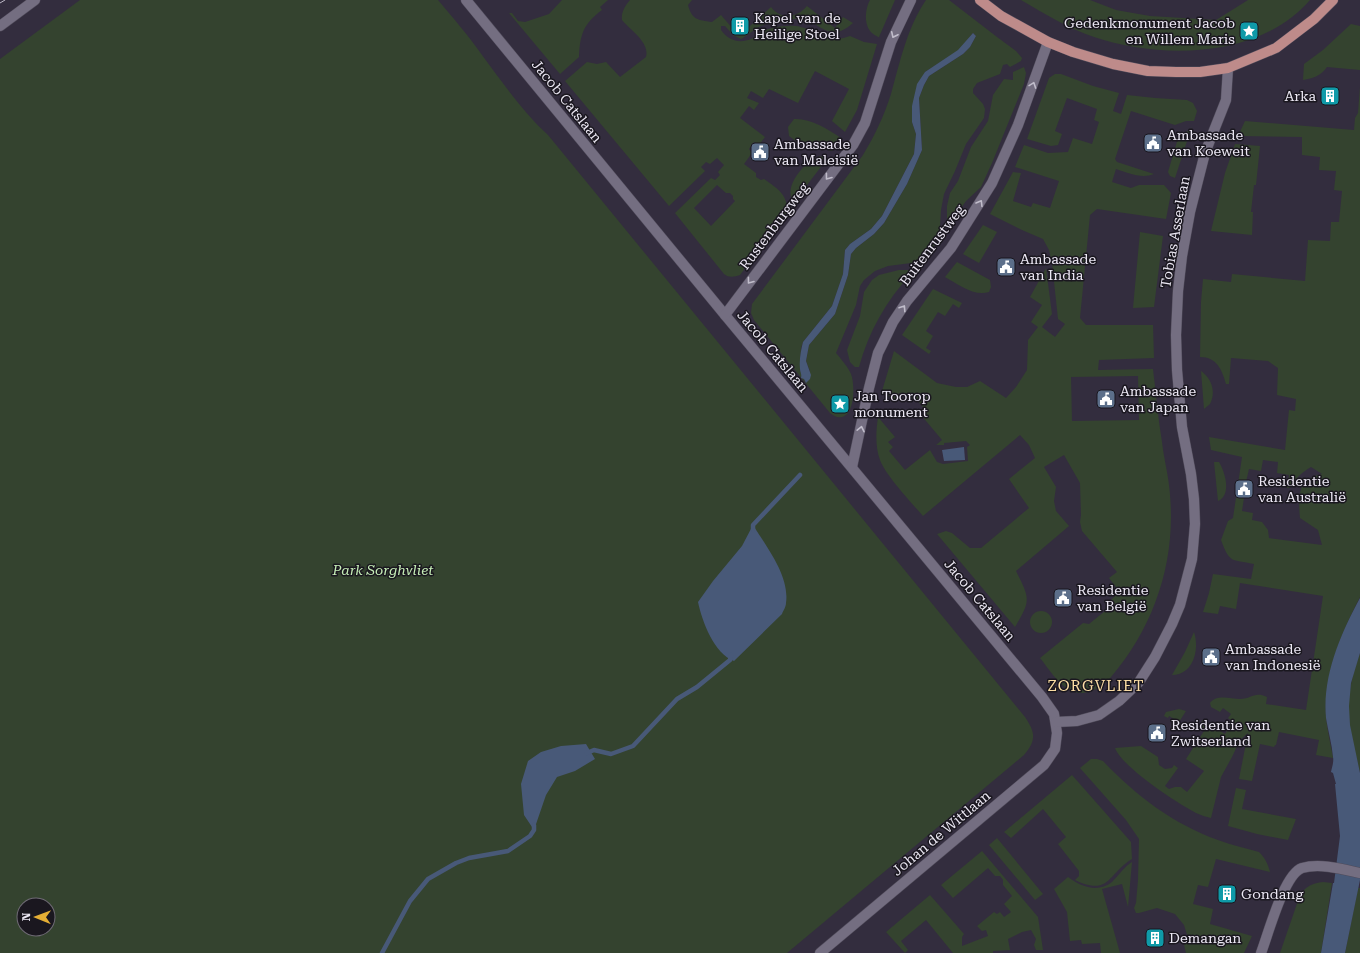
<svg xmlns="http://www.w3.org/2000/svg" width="1360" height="953" font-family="'Roboto Serif',serif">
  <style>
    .green { fill: #34432f; fill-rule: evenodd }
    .water { fill: #485978 }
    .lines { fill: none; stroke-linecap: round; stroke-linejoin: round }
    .stream { stroke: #485978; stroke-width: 4.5 }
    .minor-casing { stroke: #514c5b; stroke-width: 11 }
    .major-casing { stroke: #514c5b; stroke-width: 11 }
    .minor { stroke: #746e81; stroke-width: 10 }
    .major { stroke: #be8b8a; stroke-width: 10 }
    .tram { stroke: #bcb8c5; stroke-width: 1 }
    .oneway { stroke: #c1bdcb }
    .labels { text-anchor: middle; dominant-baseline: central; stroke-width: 3; stroke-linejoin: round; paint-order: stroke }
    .poi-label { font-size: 14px; fill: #ebe7f3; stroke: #1a171f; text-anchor: start }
    .street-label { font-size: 14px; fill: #ebe7f3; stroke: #1a171f }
    .park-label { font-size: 14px; font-style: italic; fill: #c6eeb7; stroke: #1a171f }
    .neighbourhood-label { font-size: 15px; letter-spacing: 1px; fill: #fbdda4; stroke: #1a171f }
  </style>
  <rect width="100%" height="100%" fill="#332d3e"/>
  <g class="green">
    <path d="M80 0H438C453 18 469 36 482 55 503 83 522 111 548 135L1025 717C1035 732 1037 740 1024 755L787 953H0V59ZM24 905H48V929H24Z"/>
    <path d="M562 0H608L600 7 602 10C583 24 580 35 579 57L560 74 509 13H512L518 21 525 22 549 14Z"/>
    <path d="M630 0H692L688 5C692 20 698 20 712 22L721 15 739 36 771 7C781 20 797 18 807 6L835 28 843 17 853 23C833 41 823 29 805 17H802C790 21 777 20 766 24 756 27 750 34 741 39L733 35 725 26H721V30C728 40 739 44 751 39 754 38 757 34 761 32 769 28 779 26 788 26 812 23 821 47 850 36L864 42 877 44 857 110 845 132 832 121 849 89 815 71 798 103 769 89 763 98 751 91 747 98 759 103 754 110 749 106 740 118 765 137 759 145 754 142 749 149 752 153 744 164 756 173V177L761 180 764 179C778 189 786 193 788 211L740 275C734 277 729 278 724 274L675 213 711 178 715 180 720 175 718 172 724 165 717 158 710 164 706 162 701 167 705 171 669 206 565 81 587 62 597 64 606 62 620 77 646 57C650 42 630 30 622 20 621 12 625 6 630 0ZM717 185 726 193H730L733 196V199L735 201 711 226 694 208Z"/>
    <path d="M870 0H895L879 37 880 38C877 36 872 34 870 31 864 23 865 9 870 0Z"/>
    <path d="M926 0H949L997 37 1016 51 1022 58 1021 61 1010 67 1007 64 1003 65 1000 74 977 83 973 89V93L983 104 985 109 984 118 966 144 955 171 944 194 941 210 940 227 935 245 923 260 919 262 888 266 875 271 864 280 860 286 856 305 836 353C841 359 848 367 851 374 855 384 855 414 842 417 837 418 834 416 830 413L754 320 751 313 752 304 863 155C875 135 884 116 891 94 900 62 907 28 926 0ZM973 33 976 36 970 47 963 54 929 76 924 85 919 98 922 150 907 184 884 223 874 234 856 248 851 254 848 275 835 314 809 345 806 361 810 371 806 383 800 370 801 348 803 342 832 306 843 274 845 250 850 244 871 229 882 216 914 154 916 134 912 122 925 72 959 50Z"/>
    <path d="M1021 0H1090L1116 10 1150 16 1216 20 1248 0H1310C1260 58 1162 60 1094 37 1068 28 1045 14 1021 0Z"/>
    <path d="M1351 24 1360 26V70L1327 67C1321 76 1313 78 1303 80L1304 64 1323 50Z"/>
    <path d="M1024 67 1026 73 1024 84 992 163 981 187 966 201 951 222 947 220V206L950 193 958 181 971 147 988 121 993 95 1004 79 1013 80V72Z"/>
    <path d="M1055 74H1061L1093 86 1119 93 1113 111 1121 114 1127 95 1155 98 1187 100 1193 103 1197 111 1194 121H1186L1175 125 1131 111 1115 159 1117 162 1154 174C1142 179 1128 173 1116 169L1112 182 1131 188 1139 185H1164L1171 193 1166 219 1097 209 1090 215 1080 318 1086 325H1153L1154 358 1099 360 1098 370 1153 369C1156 394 1158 418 1162 442 1164 460 1169 477 1170 495 1176 562 1154 627 1111 677 1104 685 1098 689 1088 692 1066 698 1052 673 1040 658L1083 623 1089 624 1110 607V601L1115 596 1116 587 1109 578 1117 572 1082 531 1080 522 1081 515 1080 483 1064 455 1044 467 1056 487 1054 501 1056 511 1069 526 1016 571C1030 599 1031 600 1015 627L937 534 946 531 952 533 970 548H981L1029 508 1009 479 1035 458 1029 445 1020 435 923 516C911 502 886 476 880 460 875 446 876 431 878 417L895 437 888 442 893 447 889 451 905 470 930 450 937 462 943 464 968 461 967 447 970 445 966 441 944 443V445H936L942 440 921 415 926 411 918 401 899 393 896 401 882 391 894 351 937 383 956 387H967L980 381 1006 398 1016 387 1027 370 1028 340 1038 327 1031 322 1042 305 1030 297 1046 268 1052 314 1042 327 1055 337 1065 324 1058 319 1052 263 1049 250 1043 239 1022 230 990 214 1013 172 1021 173 1013 201 1031 207 1033 203 1050 208 1059 181 1015 167 1024 145 1048 153 1068 152 1073 138 1092 144 1099 122 1094 120 1097 109 1067 98 1055 131 1062 134 1058 145 1051 146 1027 139 1049 78ZM1138 376 1139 420 1072 421 1071 377Z"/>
    <path d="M1360 87V597C1341 634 1324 674 1326 716 1327 730 1331 745 1333 758L1316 755 1319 740 1279 732 1276 745H1275L1274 747 1260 744 1252 781 1239 779 1248 733 1240 740 1232 757 1221 777 1211 818C1206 817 1201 815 1196 813 1177 803 1122 767 1115 748L1141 746 1158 757 1159 765 1165 769 1172 768 1174 765 1178 768 1165 786 1169 789 1175 787H1181L1187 792 1204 771 1186 759 1204 731 1198 727 1203 720 1225 734 1233 722 1228 718 1231 714 1223 708 1220 712 1211 707 1210 703C1217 694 1230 699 1240 699 1252 699 1254 691 1267 697L1266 704 1306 710 1323 596 1240 583 1236 609 1220 606 1218 614 1203 612 1209 593 1213 574 1251 579 1254 564C1231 559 1230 564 1221 540L1228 521 1233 518 1242 457 1211 450 1209 437 1285 450 1289 410 1295 411 1296 399 1277 395 1278 368 1268 361 1231 358 1229 384H1226C1222 370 1217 357 1200 357L1201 302 1203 279 1231 282 1232 274 1305 281 1308 240 1330 241 1331 222H1339L1342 191 1334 190 1336 171 1319 170 1320 157 1302 155V137L1238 136 1245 121 1354 130 1355 118 1358 113ZM1263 460 1278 462 1277 473 1289 475 1287 488H1289C1295 479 1302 472 1311 467L1322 474C1318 475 1311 477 1307 480 1297 488 1299 506 1300 518L1318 530 1322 545 1269 538 1268 530 1262 522 1252 520 1253 513 1242 511 1244 498 1239 497 1241 481 1246 482 1249 469 1261 471Z"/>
    <path d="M794 119C810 118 828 129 841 138L832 151 823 149 814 150 797 142 789 136 788 127Z"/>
    <path d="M1192 126 1175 178 1170 176 1168 172 1179 135 1190 130Z"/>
    <path d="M1235 144 1260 146 1256 185H1254L1251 212H1253L1252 235 1211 231 1225 173Z"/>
    <path d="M820 156 827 159 794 202C781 188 806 160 820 156Z"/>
    <path d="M983 225 997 232 979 263 963 254Z"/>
    <path d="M1140 232 1163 236 1154 307 1133 308Z"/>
    <path d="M957 262 990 280 991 287 989 292C974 297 958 284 945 277Z"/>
    <path d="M899 270H909L911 274C886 301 869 331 859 367H855L850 362 847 350 860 316 864 292 872 280 879 275Z"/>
    <path d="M933 289 962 303 959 308 953 304 945 316 938 312 926 331 933 336 926 348 931 351 929 354 902 335Z"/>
    <path d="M1201 371C1212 379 1216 392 1210 404L1204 409Z"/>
    <path d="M1214 462H1219C1225 472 1232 495 1218 501Z"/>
    <circle cx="1041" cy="622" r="11"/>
    <path d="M1194 632C1200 650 1193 675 1172 675L1185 652Z"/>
    <path d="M1360 653V773C1357 758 1352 743 1350 727 1346 702 1351 677 1360 653Z"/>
    <path d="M1179 709 1186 711 1179 722 1169 716 1168 718 1164 716 1166 712Z"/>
    <path d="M1091 759H1097L1103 761C1135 795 1173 824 1218 840 1231 845 1246 848 1259 852 1265 858 1268 864 1270 872L1216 859 1208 887 1198 885 1193 904 1213 909 1210 924 1252 936 1244 953H1186L1184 945 1188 938 1184 925 1175 914 1157 908 1139 913H1136L1134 908 1136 903 1138 880 1139 839 1126 820 1080 768Z"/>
    <path d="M1072 775 1131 842 1132 859C1108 873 1110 897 1075 880L1079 876V871L1058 844 1066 837 1043 809 1011 838 1004 832Z"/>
    <path d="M1236 788 1246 790 1242 809 1296 819 1288 840 1257 834 1228 826Z"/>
    <path d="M997 838 1043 894 1035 900 989 845Z"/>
    <path d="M982 851 1038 917 1043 950H1036L1034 945 1036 939 1031 930 1022 932 1008 939 1010 950 993 951V953H953L926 920 901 941 908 950 905 953 886 932 930 895 964 934 962 937V946L988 936 986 930 982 931 977 926 994 912 997 914 1000 912 1004 917 1011 912 1004 904 1012 896 1003 885V880L1000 876H995L988 868 953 898 941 885Z"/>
    <path d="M1132 862 1128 907 1122 884 1102 889 1120 953H1101L1100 943 1082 944 1081 940 1070 941 1067 912 1054 889 1068 877C1081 887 1098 893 1112 882 1119 875 1124 867 1132 862Z"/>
    <path d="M1323 882 1332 883 1321 953H1280L1300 895C1306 886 1313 883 1323 882Z"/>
    <path d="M1358 888H1360V953H1345Z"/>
  </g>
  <g class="water">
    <path d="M973 33 976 36 970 47 963 54 929 76 924 85 919 98 922 150 907 184 884 223 874 234 856 248 851 254 848 275 835 314 809 345 806 361 811 375 810 379 806 383 804 379 801 378C802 374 800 372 800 369 799 360 801 350 803 342L832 306 843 274 845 250 850 244 871 229 882 216 914 154 916 134 912 122V106L917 84 925 72 958 50Z"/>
    <path d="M964 447 965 460 944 461 942 450Z"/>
    <path d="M753 525C766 546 790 576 786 603 786 607 783 611 782 614L734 661C714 654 702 621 698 602L713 581 742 546Z"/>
    <path d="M1360 598V653L1351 683 1349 706 1350 725 1360 773V880L1345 953H1321L1333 883H1334L1340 836 1335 784H1336L1333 773 1331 772C1332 767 1334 762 1333 757 1332 744 1328 731 1326 718 1322 676 1341 633 1360 598Z"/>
    <path d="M586 744 595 759 575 771 557 777 546 795 534 830 524 815 521 784 528 761 541 752 561 746Z"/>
  </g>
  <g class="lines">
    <g class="stream">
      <path d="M753 530V525L800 475"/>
      <path d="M587 753 594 750 611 754 633 746 677 699 697 687 730 660 731 655"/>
      <path d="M382 953 410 901 428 879 456 863 469 858 508 851 530 836 534 830V825"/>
    </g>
    <g class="minor-casing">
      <g id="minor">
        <path d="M466 0 725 315 1042 697 1054 714 1057 733 1055 749 1044 765 820 953"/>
        <path d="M0 26 35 0"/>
        <path d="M725 315 853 145 865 123 891 42 911 0"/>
        <path d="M852 467 869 388 878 353 883 343 893 322 907 301 951 248 992 183 1018 125 1048 42"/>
        <path d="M1056 722 1077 721 1099 715 1119 701 1139 682 1155 657 1172 624 1180 605 1192 559 1195 524 1194 499 1191 474 1182 427 1177 370 1176 335 1178 291 1182 256 1190 212 1205 153 1226 100 1228 68"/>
        <path d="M1261 953C1268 935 1284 874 1302 868 1320 863 1342 869 1360 873"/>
      </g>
    </g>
    <g class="major-casing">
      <path id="major" d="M980 0 1001 16 1048 42 1073 52 1113 64 1148 71 1176 72H1200L1228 68 1276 48 1314 19 1333 0"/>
    </g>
    <use href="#minor" class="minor"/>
    <use href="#major" class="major"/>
    <path class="tram" d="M0 3 5 0"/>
  </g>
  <defs><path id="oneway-chevron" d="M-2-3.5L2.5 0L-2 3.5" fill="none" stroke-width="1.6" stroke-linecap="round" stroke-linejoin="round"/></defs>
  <g class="oneway">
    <use href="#oneway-chevron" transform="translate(894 35) rotate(115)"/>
    <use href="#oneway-chevron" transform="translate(1033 85) rotate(-70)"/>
    <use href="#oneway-chevron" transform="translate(828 177) rotate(127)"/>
    <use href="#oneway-chevron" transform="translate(980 203) rotate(-59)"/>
    <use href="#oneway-chevron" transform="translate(750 281) rotate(127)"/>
    <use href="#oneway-chevron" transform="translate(903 308) rotate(-57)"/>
    <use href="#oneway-chevron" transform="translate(861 429) rotate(-78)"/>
  </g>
  <defs>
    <g id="building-square" transform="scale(1)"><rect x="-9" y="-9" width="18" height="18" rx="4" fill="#0f9aa8" stroke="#1a171f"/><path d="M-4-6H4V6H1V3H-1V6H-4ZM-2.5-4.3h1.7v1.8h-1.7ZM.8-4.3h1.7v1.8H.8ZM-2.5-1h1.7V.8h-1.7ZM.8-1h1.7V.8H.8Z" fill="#fff"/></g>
    <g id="sight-square" transform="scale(1)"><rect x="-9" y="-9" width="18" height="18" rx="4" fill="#0f9aa8" stroke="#1a171f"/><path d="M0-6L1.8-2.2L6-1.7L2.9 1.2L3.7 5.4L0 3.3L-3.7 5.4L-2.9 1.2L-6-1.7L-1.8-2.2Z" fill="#fff"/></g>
    <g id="civic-square" transform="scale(1)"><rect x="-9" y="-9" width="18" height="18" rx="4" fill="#5c6f8a" stroke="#1a171f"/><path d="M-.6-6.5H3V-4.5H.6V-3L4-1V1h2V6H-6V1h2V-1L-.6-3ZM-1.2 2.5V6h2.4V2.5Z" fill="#fff"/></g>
  </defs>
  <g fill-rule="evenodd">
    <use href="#building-square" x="740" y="26"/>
    <use href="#sight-square" x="1249" y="31"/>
    <use href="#building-square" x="1330" y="96"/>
    <use href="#civic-square" x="1153" y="143"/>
    <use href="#civic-square" x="760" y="152"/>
    <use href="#civic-square" x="1006" y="267"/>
    <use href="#civic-square" x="1106" y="399"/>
    <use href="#sight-square" x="840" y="404"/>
    <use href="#civic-square" x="1244" y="489"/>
    <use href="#civic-square" x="1063" y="598"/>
    <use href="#civic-square" x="1211" y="657"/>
    <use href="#civic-square" x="1157" y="733"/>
    <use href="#building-square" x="1227" y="894"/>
    <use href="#building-square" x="1155" y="938"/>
  </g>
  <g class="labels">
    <g class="poi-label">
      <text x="754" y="18">Kapel van de<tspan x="754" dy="16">Heilige Stoel</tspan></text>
      <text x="1235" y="23" text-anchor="end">Gedenkmonument Jacob<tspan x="1235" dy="16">en Willem Maris</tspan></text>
      <text x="1316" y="96" text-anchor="end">Arka</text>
      <text x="1167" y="135">Ambassade<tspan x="1167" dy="16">van Koeweit</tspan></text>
      <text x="774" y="144">Ambassade<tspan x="774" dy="16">van Maleisië</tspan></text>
      <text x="1020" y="259">Ambassade<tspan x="1020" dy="16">van India</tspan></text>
      <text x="1120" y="391">Ambassade<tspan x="1120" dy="16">van Japan</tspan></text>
      <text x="854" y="396">Jan Toorop<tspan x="854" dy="16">monument</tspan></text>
      <text x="1258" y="481">Residentie<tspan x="1258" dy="16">van Australië</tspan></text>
      <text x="1077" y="590">Residentie<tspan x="1077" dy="16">van België</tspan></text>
      <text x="1225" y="649">Ambassade<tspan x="1225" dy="16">van Indonesië</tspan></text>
      <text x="1171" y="725">Residentie van<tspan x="1171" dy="16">Zwitserland</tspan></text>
      <text x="1241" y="894">Gondang</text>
      <text x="1169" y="938">Demangan</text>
    </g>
    <g class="street-label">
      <text transform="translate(567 101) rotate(51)">Jacob Catslaan</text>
      <text transform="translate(774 226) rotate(-53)">Rustenburgweg</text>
      <text transform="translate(1175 232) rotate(-80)">Tobias Asserlaan</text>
      <text transform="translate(932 245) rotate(-53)">Buitenrustweg</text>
      <text transform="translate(773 351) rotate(50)">Jacob Catslaan</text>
      <text transform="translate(980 600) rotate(50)">Jacob Catslaan</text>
      <text transform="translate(941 833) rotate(-40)">Johan de Wittlaan</text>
    </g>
    <g class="park-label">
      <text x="383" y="570">Park Sorghvliet</text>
    </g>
    <g class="neighbourhood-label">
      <text x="1096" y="686">ZORGVLIET</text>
    </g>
  </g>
  <g transform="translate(36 917) rotate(271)"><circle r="19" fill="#1a171f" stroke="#6e6a74"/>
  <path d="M0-3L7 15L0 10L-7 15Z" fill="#e4ae35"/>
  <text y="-6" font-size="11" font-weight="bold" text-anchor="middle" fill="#ebe7f3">N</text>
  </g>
</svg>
